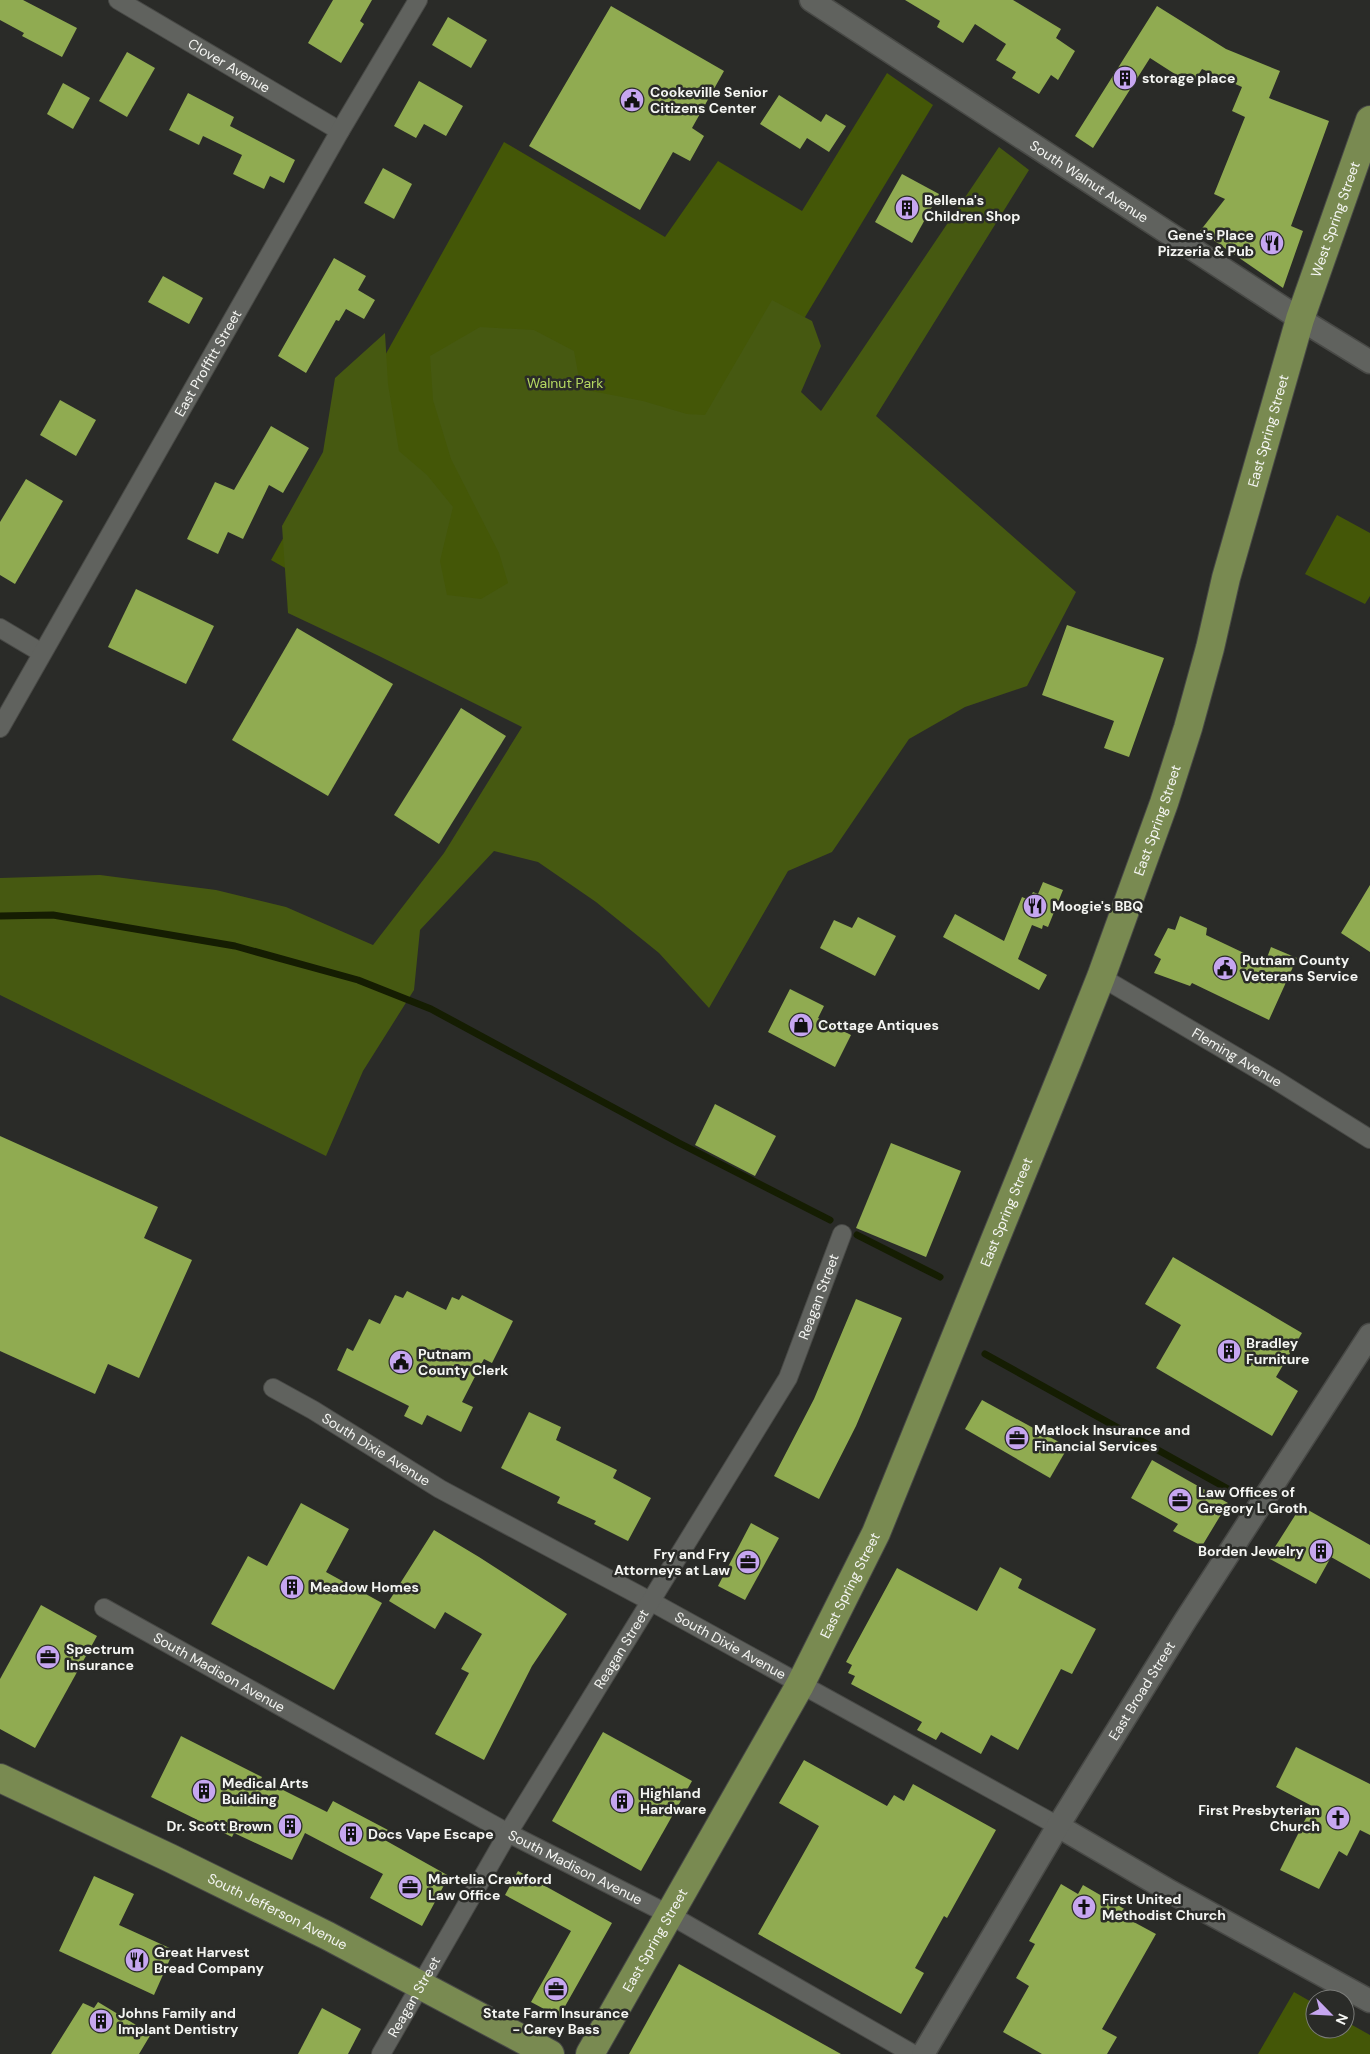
<svg xmlns="http://www.w3.org/2000/svg" width="1370" height="2054" font-family="'DM Sans',sans-serif">
  <style>
    .green { fill: #445707 }
    .forest { fill: #465911 }
    .lines { fill: none; stroke-linecap: round; stroke-linejoin: round }
    .stream { stroke: #151d02; stroke-width: 7 }
    .building { fill: #90ab51 }
    .minor-casing { stroke: #484946; stroke-width: 20 }
    .tertiary-casing { stroke: #484946; stroke-width: 25 }
    .primary-casing { stroke: #484946; stroke-width: 30 }
    .minor { stroke: #60625e; stroke-width: 18 }
    .tertiary { stroke: #60625e; stroke-width: 22 }
    .primary { stroke: #798a51; stroke-width: 28 }
    .labels { text-anchor: middle; dominant-baseline: central; stroke-width: 5; stroke-linejoin: round; paint-order: stroke }
    .street-label { font-size: 14px; fill: #f4f5f2; stroke: #2a2b28 }
    .poi-label { font-size: 14px; font-weight: bold; fill: #f4f5f2; stroke: #2a2b28; text-anchor: start }
    .park-label { font-size: 14px; fill: #b4d761; stroke: #2a2b28 }
  </style>
  <rect width="100%" height="100%" fill="#2a2b28"/>
  <g class="green">
    <path d="M887 73 933 105 560 723 271 560 504 142 665 237 718 161 802 211Z"/>
    <path d="M1337 515 1370 533V596L1365 604 1305 574Z"/>
    <path d="M1294 1992 1315 2004V2029H1345V2021L1370 2035V2054H1258Z"/>
  </g>
  <path class="forest" d="M999 147 1029 170 876 416 1076 592 1027 686 965 707 909 739 832 852 788 871 709 1008 659 953 596 902 538 862 494 851 420 930 414 990 363 1071 326 1156 0 995V878L100 875 216 890 286 907 373 945 444 853 522 727 377 655 288 613 282 526 323 452 335 378 385 333 388 384 399 451 427 475 453 507 440 561 447 595 481 599 508 583 499 553 451 459 433 400 430 356 480 327 534 330 574 351 581 389 643 401 687 414 705 415 772 300 812 321 821 346 801 392 821 411Z"/>
  <g class="lines">
    <g class="stream">
      <path d="M0 916 53 915 235 946 358 980 431 1009 679 1143 830 1220"/>
      <path d="M857 1235 940 1277"/>
      <path d="M985 1354 1237 1494"/>
    </g>
  </g>
  <g class="building">
    <path d="M0 0H23L77 28 62 57 22 36 24 33 0 20Z"/>
    <path d="M333 0H372L360 21 364 24 341 63 308 43Z"/>
    <path d="M905 0H1013L1061 29 1056 38 1075 51 1058 80 1051 75 1039 94 1012 78 1016 72 996 60 1006 44 975 24 963 43 937 27 940 21Z"/>
    <path d="M611 6 724 71 692 128 704 136 690 161 673 152 640 210 529 146Z"/>
    <path d="M1157 6 1226 49 1280 71 1269 98 1329 121 1291 226 1303 231 1283 288 1200 231 1225 199 1214 194 1245 117 1232 111 1242 87 1202 69 1192 85 1150 58 1093 148 1075 136Z"/>
    <path d="M448 17 487 40 471 68 432 45Z"/>
    <path d="M127 52 155 68 127 117 99 101Z"/>
    <path d="M419 81 463 106 446 136 424 124 416 138 394 126Z"/>
    <path d="M63 83 90 98 73 129 47 114Z"/>
    <path d="M188 93 234 117 230 126 295 160 284 183 270 176 264 189 233 174 242 155 203 136 199 145 169 130Z"/>
    <path d="M779 95 821 122 826 114 846 126 829 152 807 138 800 149 760 124Z"/>
    <path d="M383 168 412 184 394 219 364 203Z"/>
    <path d="M902 174 939 194 912 243 875 222Z"/>
    <path d="M334 258 366 276 358 290 375 300 364 319 346 309 339 321 336 320 306 373 278 356Z"/>
    <path d="M163 276 203 298 189 324 148 302Z"/>
    <path d="M60 400 96 420 76 456 40 435Z"/>
    <path d="M271 426 309 448 283 493 269 485 243 539 228 532 218 554 187 539 215 482 234 490Z"/>
    <path d="M26 479 63 501 15 584 0 575V522Z"/>
    <path d="M136 589 214 626 186 684 108 647Z"/>
    <path d="M1067 625 1164 658 1129 757 1104 748 1114 721 1042 695Z"/>
    <path d="M297 628 393 684 328 796 232 740Z"/>
    <path d="M461 708 506 736 439 844 394 815Z"/>
    <path d="M1043 882 1063 890 1048 927 1043 925 1042 929 1032 925 1018 959 1047 975 1039 990 943 937 955 914 1004 941 1022 897 1029 900 1033 892 1038 894Z"/>
    <path d="M1370 885V952L1341 933Z"/>
    <path d="M1180 916 1207 928 1206 935 1265 963 1271 947 1297 958 1269 1020 1192 983 1190 986 1154 973 1161 959 1154 955 1168 928 1175 930Z"/>
    <path d="M858 917 896 936 875 976 820 948 834 920 852 928Z"/>
    <path d="M790 989 824 1006 818 1018 851 1035 835 1067 768 1032Z"/>
    <path d="M715 1104 776 1136 755 1176 695 1145Z"/>
    <path d="M0 1136 158 1207 144 1238 192 1260 139 1378 108 1364 95 1394 0 1351Z"/>
    <path d="M891 1143 961 1171 926 1257 856 1228Z"/>
    <path d="M1173 1257 1302 1333 1276 1377 1298 1391 1272 1436 1156 1368 1181 1325 1145 1304Z"/>
    <path d="M407 1291 446 1310 452 1297 459 1300 462 1295 513 1321 492 1363 484 1359 462 1402 473 1407 461 1432 427 1415 422 1425 404 1416 409 1406 337 1370 347 1348 353 1351 369 1319 380 1324 395 1295 403 1298Z"/>
    <path d="M856 1299 902 1318 856 1426 819 1499 774 1476 814 1399Z"/>
    <path d="M982 1400 1068 1447 1050 1478 965 1429Z"/>
    <path d="M529 1412 561 1427 556 1440 617 1470 613 1478 651 1498 628 1541 594 1524 596 1521 557 1503 560 1497 501 1468Z"/>
    <path d="M1152 1460 1228 1503 1202 1546 1173 1531 1178 1524 1131 1498Z"/>
    <path d="M301 1503 349 1529 326 1572 382 1603 334 1690 211 1624 248 1556 267 1566Z"/>
    <path d="M1301 1506 1370 1545V1579L1331 1557 1316 1584 1268 1558Z"/>
    <path d="M751 1523 779 1538 745 1600 718 1586Z"/>
    <path d="M434 1530 479 1557 567 1614 532 1666 484 1760 435 1734 469 1673 461 1669 482 1634 445 1612 435 1629 389 1601Z"/>
    <path d="M1000 1567 1022 1579 1018 1588 1096 1629 1072 1674 1061 1669 1018 1750 991 1735 981 1754 941 1732 936 1740 917 1730 922 1722 851 1684 855 1676 848 1673 852 1665 846 1662 897 1568 977 1611Z"/>
    <path d="M41 1605 97 1636 35 1748 0 1729V1679Z"/>
    <path d="M603 1732 692 1781 641 1871 552 1821Z"/>
    <path d="M181 1736 262 1777 261 1779 327 1812 333 1801 388 1830 383 1839 449 1876 422 1926 370 1898 383 1874 305 1833 292 1860 234 1833 232 1837 151 1797Z"/>
    <path d="M1296 1747 1370 1784V1835L1360 1830 1347 1856 1339 1851 1319 1889 1280 1870 1312 1806 1276 1787Z"/>
    <path d="M804 1760 887 1806 894 1795 904 1801 913 1784 996 1830 947 1918 944 1916 915 1968 924 1973 901 2014 758 1934 819 1826 779 1803Z"/>
    <path d="M518 1871 612 1923 559 2017 531 2002 571 1931 505 1895Z"/>
    <path d="M94 1876 134 1894 119 1925 174 1950 154 1995 59 1951Z"/>
    <path d="M1061 1884 1078 1894 1083 1885 1133 1914 1130 1920 1156 1934 1102 2029 1117 2037 1107 2054H1042L1003 2032 1029 1986 1016 1978 1035 1944 1029 1941Z"/>
    <path d="M679 1964 841 2054H629Z"/>
    <path d="M98 2002 151 2034 139 2054H51L83 2003 94 2008Z"/>
    <path d="M322 2008 361 2029 348 2054H298Z"/>
  </g>
  <g class="lines">
    <g class="minor-casing">
      <g id="minor">
        <path id="s1" d="M118 0 340 131"/>
        <path d="M0 628 42 653"/>
        <path id="s2" d="M0 728 340 131 418 0"/>
        <path id="s3" d="M1101 977 1274 1079 1370 1139"/>
        <path id="s4" d="M273 1388 313 1410 440 1489 650 1601 1058 1826"/>
        <path id="s5" d="M104 1608 508 1833 670 1915 913 2054"/>
        <path id="s6" d="M381 2054 508 1833 788 1378 842 1234"/>
      </g>
    </g>
    <g class="tertiary-casing">
      <g id="tertiary">
        <path id="s7" d="M811 0 1300 319 1370 362"/>
        <path d="M1058 1826 1171 1892 1370 2001"/>
        <path id="s8" d="M923 2054 1058 1826 1185 1621 1370 1335"/>
      </g>
    </g>
    <g class="primary-casing">
      <g id="primary">
        <path id="s9" d="M0 1778 170 1858 328 1936 550 2054"/>
        <path id="s10" d="M590 2054 800 1685 876 1533 1070 1055 1101 977 1164 803 1188 728 1210 648 1226 578 1300 319 1370 120"/>
      </g>
    </g>
    <use href="#minor" class="minor"/>
    <use href="#tertiary" class="tertiary"/>
    <use href="#primary" class="primary"/>
  </g>
  <defs>
    <g id="building-disc" transform="scale(1.25)"><circle r="9.5" fill="#c6a6f0" stroke="#2a2b28"/><path d="M-4-6H4V6H1V3H-1V6H-4ZM-2.5-4.3h1.7v1.8h-1.7ZM.8-4.3h1.7v1.8H.8ZM-2.5-1h1.7V.8h-1.7ZM.8-1h1.7V.8H.8Z" fill="#111"/></g>
    <g id="civic-disc" transform="scale(1.25)"><circle r="9.5" fill="#c6a6f0" stroke="#2a2b28"/><path d="M-.6-6.5H3V-4.5H.6V-3L4-1V1h2V6H-6V1h2V-1L-.6-3ZM-1.2 2.5V6h2.4V2.5Z" fill="#111"/></g>
    <g id="restaurant-disc" transform="scale(1.25)"><circle r="9.5" fill="#c6a6f0" stroke="#2a2b28"/><path d="M-5-6h1v4h1v-4h1v4h1v-4h1v5L-1.5 .5V6h-2V.5L-5-1ZM5-6V6H3V1.5H1.5Q1.5-4 5-6Z" fill="#111"/></g>
    <g id="shop-disc" transform="scale(1.25)"><circle r="9.5" fill="#c6a6f0" stroke="#2a2b28"/><path d="M-5-2.5h2.3a2.7 3.5 0 0 1 5.4 0H5L5.5 6h-11ZM-1.5-2.5h3a1.5 2.3 0 0 0-3 0Z" fill="#111"/></g>
    <g id="office-disc" transform="scale(1.25)"><circle r="9.5" fill="#c6a6f0" stroke="#2a2b28"/><path d="M-6-3h4V-5.5h4V-3h4V5H-6ZM-1-4.5V-3h2v-1.5ZM-6 0V1H6V0Z" fill="#111"/></g>
    <g id="church-disc" transform="scale(1.25)"><circle r="9.5" fill="#c6a6f0" stroke="#2a2b28"/><path d="M-1.2-6h2.4v3.5h3.3v2.4h-3.3V6h-2.4V-.1h-3.3v-2.4h3.3Z" fill="#111"/></g>
  </defs>
  <g fill-rule="evenodd">
    <use href="#building-disc" x="1125" y="78"/>
    <use href="#civic-disc" x="632" y="100"/>
    <use href="#building-disc" x="907" y="208"/>
    <use href="#restaurant-disc" x="1272" y="243"/>
    <use href="#restaurant-disc" x="1035" y="906"/>
    <use href="#civic-disc" x="1225" y="968"/>
    <use href="#shop-disc" x="801" y="1025"/>
    <use href="#building-disc" x="1229" y="1351"/>
    <use href="#civic-disc" x="401" y="1362"/>
    <use href="#office-disc" x="1017" y="1438"/>
    <use href="#office-disc" x="1180" y="1500"/>
    <use href="#building-disc" x="1321" y="1551"/>
    <use href="#office-disc" x="748" y="1562"/>
    <use href="#building-disc" x="292" y="1587"/>
    <use href="#office-disc" x="48" y="1657"/>
    <use href="#building-disc" x="204" y="1791"/>
    <use href="#building-disc" x="622" y="1801"/>
    <use href="#church-disc" x="1338" y="1818"/>
    <use href="#building-disc" x="290" y="1826"/>
    <use href="#building-disc" x="351" y="1834"/>
    <use href="#office-disc" x="410" y="1887"/>
    <use href="#church-disc" x="1084" y="1907"/>
    <use href="#restaurant-disc" x="137" y="1960"/>
    <use href="#office-disc" x="556" y="1989"/>
    <use href="#building-disc" x="101" y="2021"/>
  </g>
  <g class="labels">
    <g class="street-label">
      <text stroke="none"><textPath href="#s1" startOffset="129">Clover Avenue</textPath></text>
      <text stroke="none"><textPath href="#s7" startOffset="332">South Walnut Avenue</textPath></text>
      <text stroke="none"><textPath href="#s10" startOffset="1988">West Spring Street</textPath></text>
      <text stroke="none"><textPath href="#s2" startOffset="420">East Proffitt Street</textPath></text>
      <text stroke="none"><textPath href="#s10" startOffset="1766">East Spring Street</textPath></text>
      <text stroke="none"><textPath href="#s10" startOffset="1361">East Spring Street</textPath></text>
      <text stroke="none"><textPath href="#s3" startOffset="158">Fleming Avenue</textPath></text>
      <text stroke="none"><textPath href="#s10" startOffset="941">East Spring Street</textPath></text>
      <text stroke="none"><textPath href="#s6" startOffset="876">Reagan Street</textPath></text>
      <text stroke="none"><textPath href="#s4" startOffset="120">South Dixie Avenue</textPath></text>
      <text stroke="none"><textPath href="#s10" startOffset="536">East Spring Street</textPath></text>
      <text stroke="none"><textPath href="#s4" startOffset="525">South Dixie Avenue</textPath></text>
      <text stroke="none"><textPath href="#s6" startOffset="471">Reagan Street</textPath></text>
      <text stroke="none"><textPath href="#s5" startOffset="132">South Madison Avenue</textPath></text>
      <text stroke="none"><textPath href="#s8" startOffset="424">East Broad Street</textPath></text>
      <text stroke="none"><textPath href="#s5" startOffset="538">South Madison Avenue</textPath></text>
      <text stroke="none"><textPath href="#s9" startOffset="308">South Jefferson Avenue</textPath></text>
      <text stroke="none"><textPath href="#s10" startOffset="131">East Spring Street</textPath></text>
      <text stroke="none"><textPath href="#s6" startOffset="66">Reagan Street</textPath></text>
    </g>
    <g class="poi-label">
      <text x="1142" y="78">storage place</text>
      <text x="650" y="92">Cookeville Senior<tspan x="650" dy="16">Citizens Center</tspan></text>
      <text x="924" y="200">Bellena's<tspan x="924" dy="16">Children Shop</tspan></text>
      <text x="1254" y="235" text-anchor="end">Gene's Place<tspan x="1254" dy="16">Pizzeria &amp; Pub</tspan></text>
      <text x="1052" y="906">Moogie's BBQ</text>
      <text x="1242" y="960">Putnam County<tspan x="1242" dy="16">Veterans Service</tspan></text>
      <text x="818" y="1025">Cottage Antiques</text>
      <text x="1246" y="1343">Bradley<tspan x="1246" dy="16">Furniture</tspan></text>
      <text x="418" y="1354">Putnam<tspan x="418" dy="16">County Clerk</tspan></text>
      <text x="1034" y="1430">Matlock Insurance and<tspan x="1034" dy="16">Financial Services</tspan></text>
      <text x="1198" y="1492">Law Offices of<tspan x="1198" dy="16">Gregory L Groth</tspan></text>
      <text x="1304" y="1551" text-anchor="end">Borden Jewelry</text>
      <text x="730" y="1554" text-anchor="end">Fry and Fry<tspan x="730" dy="16">Attorneys at Law</tspan></text>
      <text x="310" y="1587">Meadow Homes</text>
      <text x="66" y="1649">Spectrum<tspan x="66" dy="16">Insurance</tspan></text>
      <text x="222" y="1783">Medical Arts<tspan x="222" dy="16">Building</tspan></text>
      <text x="640" y="1793">Highland<tspan x="640" dy="16">Hardware</tspan></text>
      <text x="1320" y="1810" text-anchor="end">First Presbyterian<tspan x="1320" dy="16">Church</tspan></text>
      <text x="272" y="1826" text-anchor="end">Dr. Scott Brown</text>
      <text x="368" y="1834">Docs Vape Escape</text>
      <text x="428" y="1879">Martelia Crawford<tspan x="428" dy="16">Law Office</tspan></text>
      <text x="1102" y="1899">First United<tspan x="1102" dy="16">Methodist Church</tspan></text>
      <text x="154" y="1952">Great Harvest<tspan x="154" dy="16">Bread Company</tspan></text>
      <text x="118" y="2013">Johns Family and<tspan x="118" dy="16">Implant Dentistry</tspan></text>
      <text x="556" y="2013" text-anchor="middle">State Farm Insurance<tspan x="556" dy="16">- Carey Bass</tspan></text>
    </g>
    <g class="park-label">
      <text x="565" y="383">Walnut Park</text>
    </g>
  </g>
  <g transform="translate(1330 2014) rotate(114)"><circle r="24" fill="#2a2b28" stroke="#7b7c79"/>
  <path d="M0-4L9 19L0 12L-9 19Z" fill="#c6a6f0"/>
  <text y="-8" font-size="14" font-weight="bold" text-anchor="middle" fill="#f4f5f2">N</text>
  </g>
</svg>
